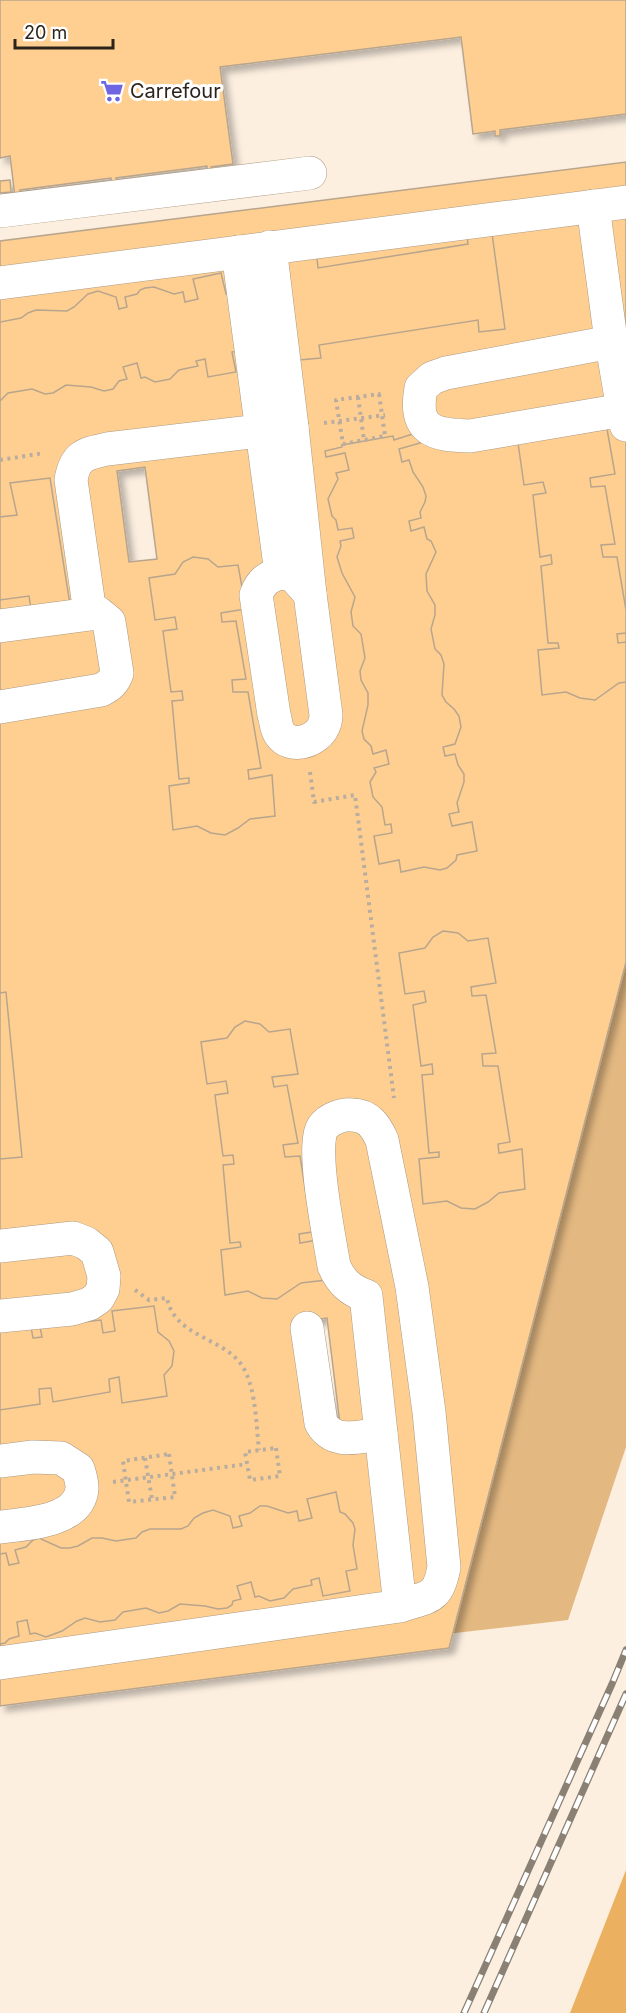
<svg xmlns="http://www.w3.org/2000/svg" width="626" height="2013" font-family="Inter,sans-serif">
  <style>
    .green { fill: #e3b881 }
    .forest { fill: #ebb060 }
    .building { fill: #ffcf91; stroke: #b8a58d; stroke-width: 1.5; fill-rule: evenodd; filter: url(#shadow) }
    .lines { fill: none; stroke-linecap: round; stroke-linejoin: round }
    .minor-casing { stroke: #ac9981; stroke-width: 34 }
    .path { stroke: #b9ada0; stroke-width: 4; stroke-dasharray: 3 4.5; stroke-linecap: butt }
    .minor { stroke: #fff; stroke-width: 33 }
    .rail-casing { stroke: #8a8074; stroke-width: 7 }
    .rail { stroke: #fff; stroke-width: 4.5; stroke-dasharray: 14; stroke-linecap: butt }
    .labels { text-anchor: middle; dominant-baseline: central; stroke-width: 6; stroke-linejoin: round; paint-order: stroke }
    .poi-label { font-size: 20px; fill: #2c241b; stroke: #fff; text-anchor: start }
  </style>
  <defs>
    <filter id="shadow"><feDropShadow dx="5.5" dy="5.5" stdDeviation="3" flood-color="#0004"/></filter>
  </defs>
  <rect width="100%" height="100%" fill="#fcefe0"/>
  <path class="green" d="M626 940V1447L568 1620 446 1634Z"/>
  <path class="forest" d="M626 1870V2013H570Z"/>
  <g class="building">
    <path d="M0 0H626V114L500 130V136H495V131L473 134 461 37 220 67 233 164 211 167 212 171 207 172V166L116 178 117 184 112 185 111 178 20 190 21 196 15 197 10 156 0 158Z"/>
    <path d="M626 162V962L449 1648 0 1706V241ZM145 467 157 559 129 562 117 471ZM327 1318 340 1424 299 1322Z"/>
    <path d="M10 180 11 192 0 193V181Z"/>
    <path d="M491 226 505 329 479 332 478 320 319 345 321 358 299 360 285 254 316 249 318 268 468 244 466 229Z"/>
    <path d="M221 273 226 294 230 295 243 350 232 352 236 372 208 377 205 359 196 361 198 366 179 370 170 379 155 382 145 377 141 378 137 363 123 367 127 379 119 381 113 389 104 391 91 387 66 385 53 393 45 394 32 389 8 393 0 401V322L21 318 28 313 36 310 67 311 74 307 88 294 98 291 116 297 119 309 127 307 125 297 137 294 140 290 145 288 154 287 174 294 183 292 185 302 198 299 193 279Z"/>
    <path d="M607 429 615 474 590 478 591 487 605 486 615 544 601 545 603 557H617L626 610V633L617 634 618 643 626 642V682L619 683 595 700 580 698 566 692 542 695 538 650 559 648 558 643H548L541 566 552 564 551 555 540 557 533 495 546 493 543 482 524 485 518 443Z"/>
    <path d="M416 433 420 443 399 449 402 462 409 460 413 472 423 487 426 496 425 502 420 512 421 518 409 521 411 531 424 527 427 539 431 541 436 552 426 574 427 591 435 605V615L431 629 435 649 441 655 444 664 442 695 446 702 454 709 459 716 461 727 455 744 443 747 445 756 455 754 458 765 464 774V782L457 803 459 812 449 814 452 826 472 822 477 851 457 855 456 860 447 868 440 870 424 867 401 872 399 860 379 864 374 836 392 833 391 824 385 825 382 807 373 797 370 782 376 772 374 768 389 764 386 750 373 754 371 746 364 739 362 731 368 705V693L361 680 360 671 365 658 361 634 353 626 351 612 355 597 342 573 337 557 341 546 340 541 354 538 352 528 338 530 336 520 332 516 328 499 338 479 336 473 349 470 345 453 326 457 325 451 342 447V445L393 436 394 440Z"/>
    <path d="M50 478 71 611 32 616 29 596 0 600V517L17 515 10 483Z"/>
    <path d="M193 557 208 559 218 567 238 565 246 609 221 613 222 622 236 621 246 679 232 680 233 692H248L261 768 248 770 249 779 272 775 275 816 250 819 238 828 225 835 211 833 197 826 173 830 169 786 189 783V778L179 779 172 701 183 700 182 691 171 692 163 631 177 629 175 617 155 620 149 578 175 574 183 562Z"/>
    <path d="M443 931 458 933 468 941 488 938 496 983 471 987 472 996 486 995 496 1053 482 1054 483 1066H498L510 1142 498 1144 499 1153 522 1149 525 1189 499 1193 488 1202 475 1209 461 1208 447 1201 423 1204 419 1159 439 1157V1152L429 1153 422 1075 433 1074 432 1064 421 1066 413 1005 426 1002 424 991 405 994 399 953 425 948 433 937Z"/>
    <path d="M6 992 22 1157 0 1159V993Z"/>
    <path d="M245 1021 260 1024 269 1032 290 1029 298 1074 272 1077 274 1087 287 1085 298 1143 283 1145 285 1157 300 1156 312 1232 299 1234 300 1243 323 1239 326 1280 301 1283 277 1299 262 1298 248 1291 225 1295 221 1250 241 1247 240 1242 230 1243 223 1165 234 1164 233 1155 223 1156 215 1095 228 1093 226 1081 207 1084 201 1042 227 1038 235 1027Z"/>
    <path d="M154 1306 158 1332 169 1341 174 1351 172 1366 164 1375 167 1396 122 1403 119 1377 109 1379 110 1392 53 1402 51 1388 39 1389 40 1404 0 1410V1330L31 1327 33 1338 42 1337 40 1327 101 1320 103 1333 115 1331 112 1311Z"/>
    <path d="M336 1492 340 1512 345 1514 353 1523 355 1529 353 1545 357 1569 346 1571 350 1591 323 1596 319 1578 311 1580 312 1585 293 1589 284 1598 270 1601 259 1596 255 1597 251 1582 237 1586 241 1599 233 1601 232 1605 227 1608 218 1609 205 1606 180 1604 168 1611 159 1613 146 1608 123 1612 115 1620 100 1622 85 1618 77 1621 62 1631 46 1637 35 1633 30 1634 27 1620 17 1622 19 1636 9 1639 5 1643 0 1644V1554L6 1553 9 1565 19 1563 15 1550 26 1547 33 1540 39 1538 61 1548H70L78 1546 92 1538H102L116 1541 136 1538 142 1532 150 1529H181L188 1526 194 1518 203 1513 213 1510 230 1516 233 1528 242 1526 239 1516 250 1513 260 1506H267L288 1513 297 1511 299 1521 312 1518 307 1499Z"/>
  </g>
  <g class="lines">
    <g class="minor-casing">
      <g id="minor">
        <path d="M593 206 610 333 623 410 626 409"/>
        <path d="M0 211 310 173"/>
        <path d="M238 252 281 573"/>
        <path d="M0 283 626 202"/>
        <path d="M611 342 446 373 432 378 421 388C413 431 433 435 470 436L623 410 626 425"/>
        <path d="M292 427 310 594"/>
        <path d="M281 573 293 575 310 594 326 715C326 720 325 724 322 729 314 742 290 749 280 734 276 730 276 720 274 715L256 595C261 582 267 577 281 573Z"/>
        <path d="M90 613 71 480C75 456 84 454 107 449L292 427 270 247"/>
        <path d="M0 626 98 613 109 622 117 673C114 682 109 686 101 690L0 707"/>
        <path d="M0 1246 73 1238 86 1243 97 1252 104 1276 103 1289 98 1298 89 1304 72 1309 0 1316"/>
        <path d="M307 1328 321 1423C334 1446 360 1436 381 1434"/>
        <path d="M0 1461 33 1457 61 1458 78 1469C80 1475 82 1482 82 1488 80 1522 25 1524 0 1527"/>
        <path d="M0 1663 400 1606C429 1596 438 1600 444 1567L429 1412 412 1287 382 1140C376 1127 369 1115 352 1115 342 1114 329 1119 323 1127 310 1144 330 1241 334 1266 341 1282 350 1290 366 1296L400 1606"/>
      </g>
    </g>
    <g class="path">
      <path d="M379 394 385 436 343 444 336 400Z"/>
      <path d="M358 397 364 440"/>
      <path d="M324 423 385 415"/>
      <path d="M0 460 44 453"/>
      <path d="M310 772 314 802 355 795 394 1098"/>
      <path d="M135 1290 149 1300 167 1298C174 1336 221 1337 241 1364 256 1385 256 1424 259 1450"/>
      <path d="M276 1448 280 1476 250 1480 245 1452Z"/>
      <path d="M169 1454 175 1497 129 1502 123 1461Z"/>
      <path d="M145 1458 152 1499"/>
      <path d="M113 1482 247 1464"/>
    </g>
    <use href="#minor" class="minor"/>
    <g class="rail-casing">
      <g id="rail">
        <path d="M464 2013 612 1684 626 1650"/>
        <path d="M484 2013 626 1694"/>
      </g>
    </g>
    <use href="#rail" class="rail"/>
  </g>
  <defs>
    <g id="supermarket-bare" transform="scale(1.8)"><path d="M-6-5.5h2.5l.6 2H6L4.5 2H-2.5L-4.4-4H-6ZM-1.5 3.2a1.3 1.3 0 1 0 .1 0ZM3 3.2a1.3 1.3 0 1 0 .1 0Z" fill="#7065e0" stroke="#fff" stroke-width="2.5" paint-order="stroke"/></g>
  </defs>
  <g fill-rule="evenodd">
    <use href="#supermarket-bare" x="112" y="91"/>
  </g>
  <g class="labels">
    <g class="poi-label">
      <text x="130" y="91">Carrefour</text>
    </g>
  </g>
  <path d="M15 39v9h98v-9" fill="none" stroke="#2c241b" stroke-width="3"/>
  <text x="24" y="39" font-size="18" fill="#2c241b" stroke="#ffffff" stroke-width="4.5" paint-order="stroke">20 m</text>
</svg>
